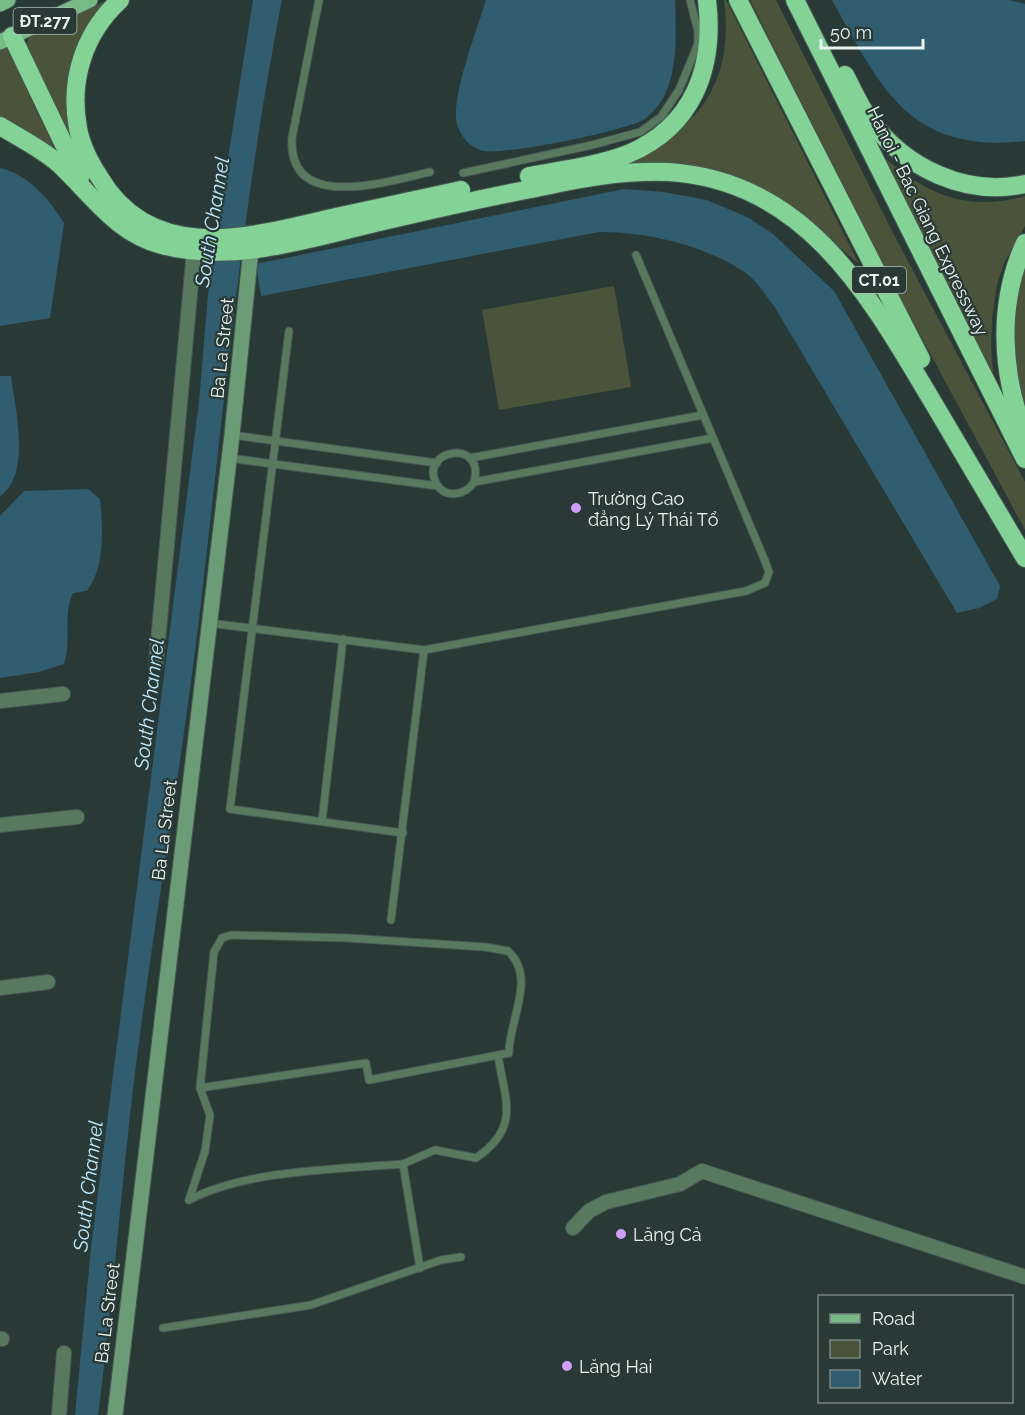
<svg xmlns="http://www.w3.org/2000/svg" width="1025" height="1415" font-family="Raleway,sans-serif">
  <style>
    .green { fill: #4b543b }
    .water { fill: #315d71 }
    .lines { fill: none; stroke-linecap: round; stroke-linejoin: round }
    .lane-casing { stroke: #485854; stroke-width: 9 }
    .street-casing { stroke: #485854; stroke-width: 16 }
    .secondary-casing { stroke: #485854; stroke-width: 17 }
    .primary-casing { stroke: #485854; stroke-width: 17 }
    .highway-casing { stroke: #485854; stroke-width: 20 }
    .lane { stroke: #59795f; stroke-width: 7 }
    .street { stroke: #59795f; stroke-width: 14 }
    .secondary { stroke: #6a9d75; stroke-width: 15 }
    .primary { stroke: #77ba86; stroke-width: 15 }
    .highway { stroke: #82d395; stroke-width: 18 }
    .poi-dot { fill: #d19dfe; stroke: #293a36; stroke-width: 2 }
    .labels { text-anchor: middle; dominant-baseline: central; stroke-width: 4.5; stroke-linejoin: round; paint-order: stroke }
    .shield { fill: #293a36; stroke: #afbcb9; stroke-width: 1.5 }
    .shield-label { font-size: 16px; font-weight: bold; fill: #e9f4f1 }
    .street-label { font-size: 18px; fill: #e9f4f1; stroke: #293a36 }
    .poi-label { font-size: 18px; fill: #e9f4f1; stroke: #293a36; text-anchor: start }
    .water-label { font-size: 20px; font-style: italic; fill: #bee9fe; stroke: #293a36 }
  </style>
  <rect width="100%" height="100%" fill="#293a36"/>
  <g class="green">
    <path d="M108 0 88 25 75 53 72 141 26 47 29 37 36 31Z"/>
    <path d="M724 0H726L859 264 794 209 752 186 593 170C618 159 650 150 673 134 719 102 731 53 724 0Z"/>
    <path d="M750 0H776L894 235 1025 482V530L886 271Z"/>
    <path d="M6 46 56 151 0 117V49Z"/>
    <path d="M852 129C905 177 948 218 1025 196V226L1004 263 997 285 992 319 991 346 996 406Z"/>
    <path d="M1025 263V418L1012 334 1016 297Z"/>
    <path d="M614 286 631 387 499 410 482 310Z"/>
  </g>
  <g class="water">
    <path d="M253 0H282C242 202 224 407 200 611 180 780 149 947 130 1115 119 1215 111 1315 98 1415H75L91 1248 199 402 210 272Z"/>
    <path d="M486 0H675C676 33 679 78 658 106 654 110 649 116 645 119 625 131 507 155 484 151 470 148 461 137 457 124 450 99 478 27 486 0Z"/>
    <path d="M832 0H1010L1025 4V141C909 154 881 88 832 0Z"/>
    <path d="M0 168C28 174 50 200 64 223L50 318 0 326Z"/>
    <path d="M624 189 664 192 707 200 747 217 773 234 834 291 1000 586 997 599 979 608 957 613 774 306C766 296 757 281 747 274 706 245 648 232 599 232L261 296 256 264Z"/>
    <path d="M0 376H11C15 408 32 475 0 496Z"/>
    <path d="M88 489 100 499C103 527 105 568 87 591L73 593C62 617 72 640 64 664L39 672 0 678V516L24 491Z"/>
  </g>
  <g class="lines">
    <g class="lane-casing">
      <g id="lane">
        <path d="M319 0 292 138C288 214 388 181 430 172"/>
        <path d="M463 173 592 145 640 132 661 117 679 90 698 44V31L690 0"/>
        <path d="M289 331 230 809 403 833"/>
        <path d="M232 435 437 463"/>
        <path d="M229 458 438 486"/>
        <path d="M470 458 703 415"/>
        <path d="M474 482C486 438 419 449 436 483 445 500 466 495 474 482L713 438"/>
        <path d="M209 623 424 650 746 591 765 583 769 572 765 561 636 255"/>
        <path d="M322 821 343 639"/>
        <path d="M391 920 424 650"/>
        <path d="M403 1164 435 1150 476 1158C521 1127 505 1101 498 1055"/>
        <path d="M189 1200 205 1151 210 1115 200 1088 214 952 222 938 231 935 348 938 485 947 508 951C537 977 509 1020 509 1053L369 1080 366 1063 200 1088"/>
        <path d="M189 1200C245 1170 339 1169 403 1164L420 1268"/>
        <path d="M163 1328 311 1305 441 1260 461 1257"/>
      </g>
    </g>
    <g class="street-casing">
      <g id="street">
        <path d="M156 663 194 251"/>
        <path d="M0 701 63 694"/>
        <path d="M0 825 77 817"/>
        <path d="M0 988 48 982"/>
        <path d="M573 1228 589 1211 606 1202 680 1184 702 1171 1025 1277"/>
        <path d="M0 1339H2"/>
        <path d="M59 1415 64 1353"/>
      </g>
    </g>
    <g class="secondary-casing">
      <path id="secondary" d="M115 1415 232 435 251 249"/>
    </g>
    <g class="primary-casing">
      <g id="primary">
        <path d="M0 4 8 0"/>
        <path d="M0 42 90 0"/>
      </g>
    </g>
    <g class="highway-casing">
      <g id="highway">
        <path d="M120 0C84 33 69 80 78 128 81 146 90 163 100 178 153 267 254 236 336 217 378 208 419 199 461 190"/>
        <path d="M738 0 921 359"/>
        <path d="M795 0 1025 459"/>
        <path d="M12 36 80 178"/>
        <path d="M845 75C853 90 860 107 870 120 905 168 966 197 1025 184"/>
        <path d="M0 126C20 138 42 149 59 164 92 195 116 233 162 245 236 265 316 236 388 220 435 209 483 198 531 189 576 179 622 170 669 172 806 181 869 295 931 399 962 452 994 505 1025 558"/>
        <path d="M529 176C561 170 597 166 628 154 694 126 715 67 707 0"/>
        <path d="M1025 243C997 304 1001 373 1025 435"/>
      </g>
    </g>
    <use href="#lane" class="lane"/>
    <use href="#street" class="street"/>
    <use href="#secondary" class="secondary"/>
    <use href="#primary" class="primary"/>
    <use href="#highway" class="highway"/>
  </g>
  <g class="poi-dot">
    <circle cx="576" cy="508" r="6"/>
    <circle cx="621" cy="1234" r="6"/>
    <circle cx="567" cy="1366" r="6"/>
  </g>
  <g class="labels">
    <g class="shield">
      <rect x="13.5" y="8" width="63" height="26" rx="4.5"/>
      <rect x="852" y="267" width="54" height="26" rx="4.5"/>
    </g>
    <g class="shield-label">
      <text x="45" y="21">ĐT.277</text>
      <text x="879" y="280">CT.01</text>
    </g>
    <g class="street-label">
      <text transform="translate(928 221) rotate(64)">Hanoi - Bac Giang Expressway</text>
      <text transform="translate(222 348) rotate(-84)">Ba La Street</text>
      <text transform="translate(164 830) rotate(-83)">Ba La Street</text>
      <text transform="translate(107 1313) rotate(-83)">Ba La Street</text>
    </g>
    <g class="poi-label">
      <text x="588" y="498">Trường Cao<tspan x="588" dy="21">đẳng Lý Thái Tổ</tspan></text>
      <text x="633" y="1234">Lăng Cả</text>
      <text x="579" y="1366">Lăng Hai</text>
    </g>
    <g class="water-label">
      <text transform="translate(212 222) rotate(-81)">South Channel</text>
      <text transform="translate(149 704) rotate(-83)">South Channel</text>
      <text transform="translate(88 1186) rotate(-83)">South Channel</text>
    </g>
  </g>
  <rect x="818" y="1295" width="195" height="108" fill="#293a36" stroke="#768481" stroke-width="1.5"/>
  <rect x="830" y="1314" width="30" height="9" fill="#77ba86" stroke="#768481" stroke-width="1.5"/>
  <text x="872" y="1325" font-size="18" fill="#e9f4f1">Road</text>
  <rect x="830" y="1340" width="30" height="18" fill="#4b543b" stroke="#768481" stroke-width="1.5"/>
  <text x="872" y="1355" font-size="18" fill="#e9f4f1">Park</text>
  <rect x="830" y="1370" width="30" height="18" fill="#315d71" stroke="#768481" stroke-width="1.5"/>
  <text x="872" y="1385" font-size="18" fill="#e9f4f1">Water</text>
  <path d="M821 39v9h102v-9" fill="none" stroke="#e9f4f1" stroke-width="3"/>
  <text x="830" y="39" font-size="18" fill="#e9f4f1" stroke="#293a36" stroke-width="4.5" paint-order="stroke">50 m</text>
</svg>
